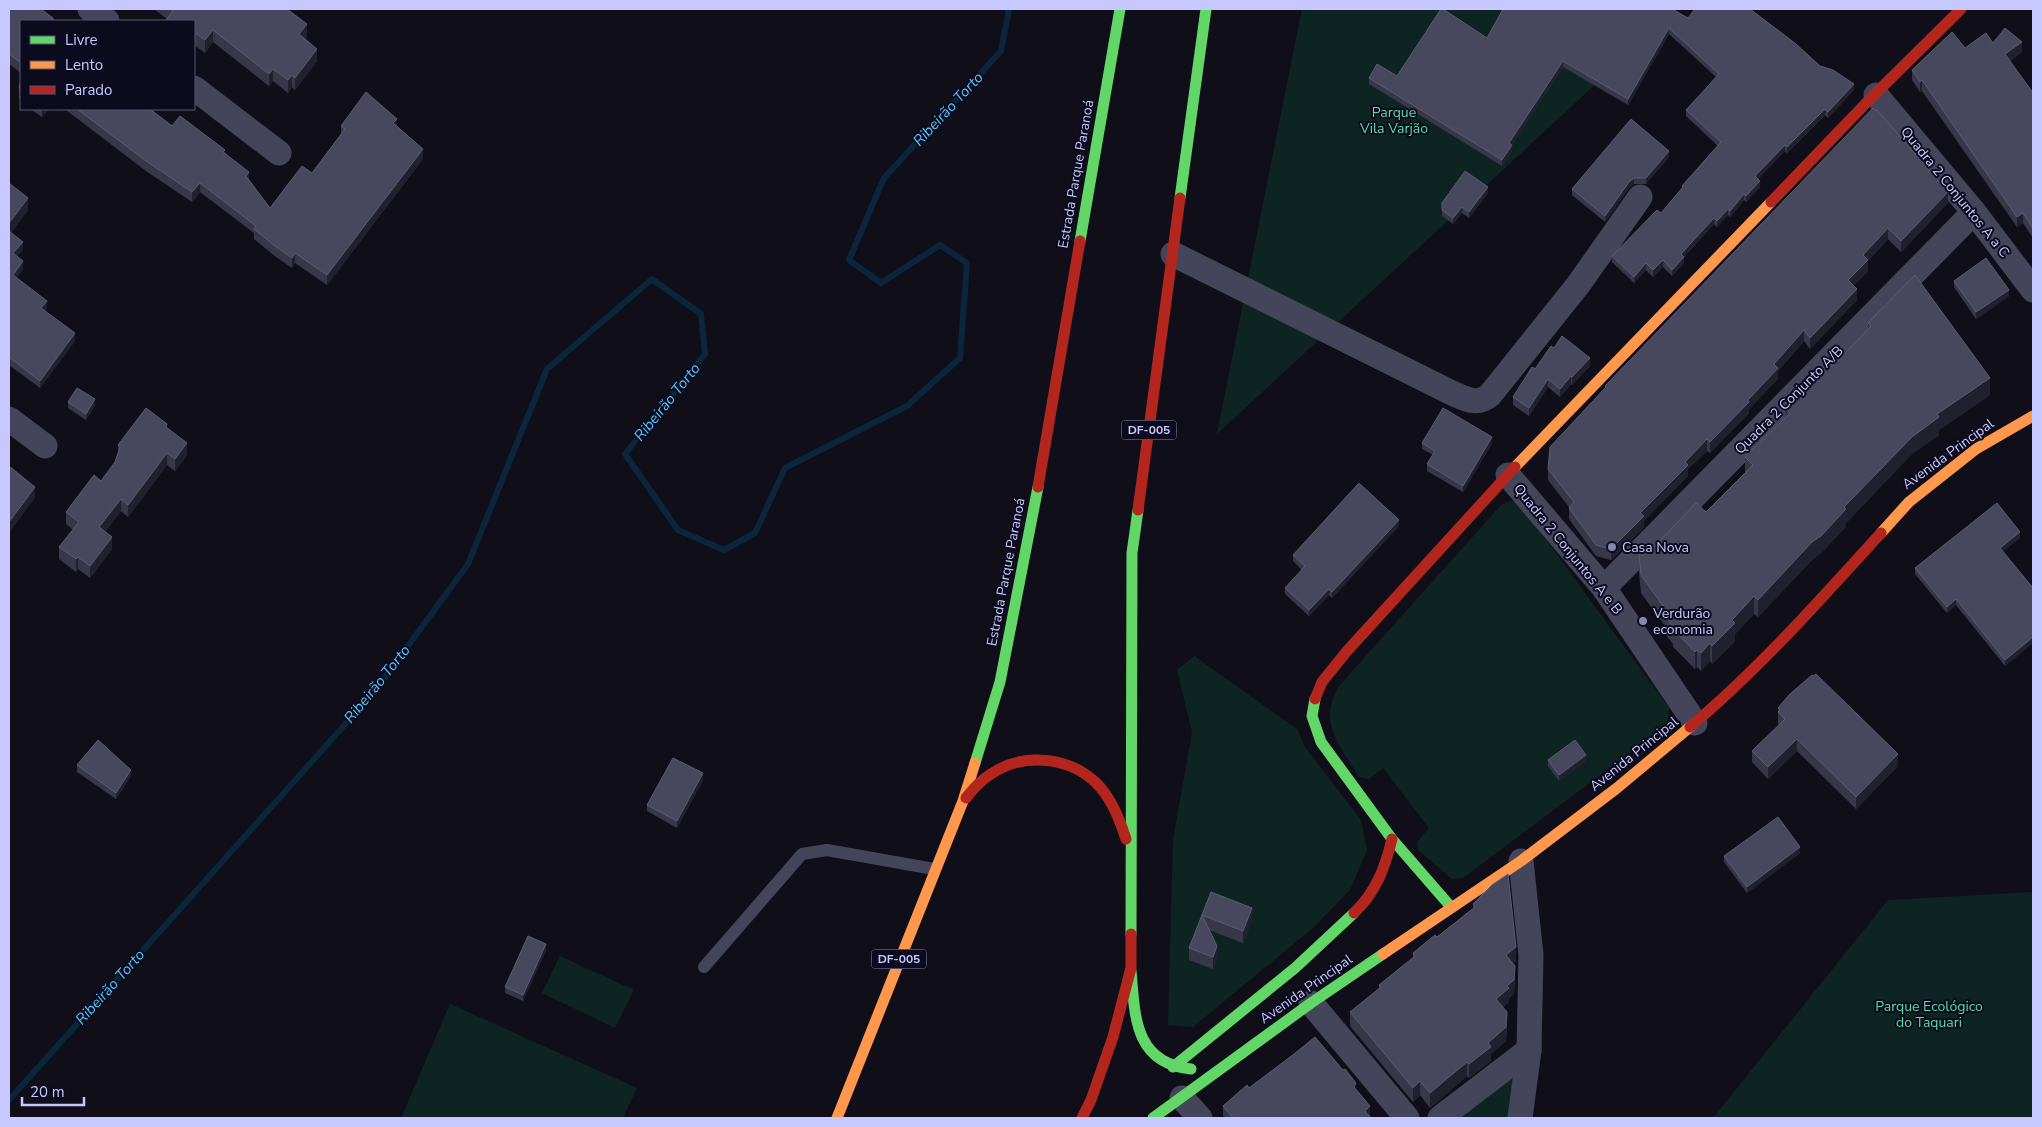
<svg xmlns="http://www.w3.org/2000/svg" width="2042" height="1127" font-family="'Nunito Sans',sans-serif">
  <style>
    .green { fill: #0e2422 }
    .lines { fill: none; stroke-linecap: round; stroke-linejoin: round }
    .stream { stroke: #0b253d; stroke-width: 6 }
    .lane { stroke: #44455a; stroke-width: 12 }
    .street { stroke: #44455a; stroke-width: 25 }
    .fast { stroke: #63d668; stroke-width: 11 }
    .slow { stroke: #ff974d; stroke-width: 11 }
    .jam { stroke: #b3261e; stroke-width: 11 }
    .wall { fill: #38374a }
    .shaded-wall { fill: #21202e }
    .building { fill: #47475d; stroke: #5b5b76 }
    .poi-dot { fill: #8787ae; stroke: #0c0b1d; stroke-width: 2 }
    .labels { text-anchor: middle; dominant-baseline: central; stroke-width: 4; stroke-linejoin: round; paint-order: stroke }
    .shield { fill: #0c0b1d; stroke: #8f8fbb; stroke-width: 1 }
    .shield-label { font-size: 12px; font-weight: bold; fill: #c7c8ff }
    .park-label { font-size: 14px; fill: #54dea9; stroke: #0c0b1d }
    .street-label { font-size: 14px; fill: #c7c8ff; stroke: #0c0b1d }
    .poi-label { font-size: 14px; fill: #c7c8ff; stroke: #0c0b1d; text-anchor: start }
    .water-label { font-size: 15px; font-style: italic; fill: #55c7ff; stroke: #0c0b1d }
  </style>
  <rect width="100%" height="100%" fill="#100f19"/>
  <g class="green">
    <path d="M1302 9H1677L1217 434Z"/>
    <path d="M1510 501 1515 502 1523 508 1669 708 1668 724 1463 878 1452 879 1418 850 1417 842 1429 828 1383 768 1369 779 1359 777C1340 745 1317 723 1339 686L1501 505Z"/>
    <path d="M1194 656 1297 729 1305 747 1361 820 1367 850 1350 890 1313 928 1193 1027 1168 1025 1173 840 1192 732 1177 670Z"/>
    <path d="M2033 892V1118H1713L1888 900Z"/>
    <path d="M560 956 634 990 615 1028 542 993Z"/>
    <path d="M450 1004 637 1088 623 1118H401Z"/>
    <path d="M1520 1066 1510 1118H1451Z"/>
  </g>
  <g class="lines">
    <path class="stream" d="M9 1100 375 691 468 564 547 369 652 279 701 314 705 354 625 454 678 530 724 550 755 533 785 468 907 406 960 358 967 263 940 245 881 283 849 260 884 178 1001 51 1009 9"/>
    <path class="lane" d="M704 967 802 854 827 850 934 869"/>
    <g class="street">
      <path d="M90 9 107 21"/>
      <path d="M194 88 279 153"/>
      <path d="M1876 95 1974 212 2033 290"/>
      <path d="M1173 254 1452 393C1466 399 1477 406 1490 395L1578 285 1640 197"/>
      <path d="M9 419 45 446"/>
      <path d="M1508 475 1604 588 1695 723"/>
      <path d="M1604 588 1974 212"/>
      <path d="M1311 1003 1407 1118"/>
      <path d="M1182 1098 1200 1118"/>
      <path d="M1440 1118 1529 1050"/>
      <path d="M1520 1118 1529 1050 1531 955 1521 861"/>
    </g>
    <g class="fast">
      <path d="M1180 198 1206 9"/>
      <path d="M1080 241 1120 9"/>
      <path d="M1315 699 1312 716 1321 742 1392 839 1451 907"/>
      <path d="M975 763 1000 682 1038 487"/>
      <path d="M1131 934 1132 553 1138 510"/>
      <path d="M1131 971C1135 1016 1134 1063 1191 1069"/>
      <path d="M1173 1067 1295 968 1354 913"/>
      <path d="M1153 1118 1311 1003 1383 954"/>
    </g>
    <g class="slow">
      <path d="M1515 467 1771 202"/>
      <path d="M1881 533 1909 502 1976 449 2033 416"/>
      <path d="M1383 954 1521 861 1617 788 1690 727"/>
      <path d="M837 1118 963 801 975 763"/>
    </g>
    <g class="jam">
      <path d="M1771 202 1870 99 1961 9"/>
      <path d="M1038 487 1080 241"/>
      <path d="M1138 510 1180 198"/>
      <path d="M1315 699 1322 682 1347 651 1515 467"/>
      <path d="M1690 727C1759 669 1820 600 1881 533"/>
      <path d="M966 798C973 789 981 780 991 774 1025 751 1073 757 1100 787 1113 802 1120 821 1126 839"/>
      <path d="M1354 913C1376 892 1385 868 1392 839"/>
      <path d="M1082 1118 1091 1100 1113 1037 1131 968V934"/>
    </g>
  </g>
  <g class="wall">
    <path d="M9 9 21 21V73L9 64Z"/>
    <path d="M154 9H287L307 36 305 39 317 61 295 90 292 87 288 93 273 81 269 86 213 42 205 53 194 45V21L167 19Z"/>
    <path d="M1688 18 1820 66 1854 90 1828 118 1825 115 1787 153 1785 151 1758 179 1760 187 1746 202 1744 200 1730 217 1728 215 1717 227 1714 224 1684 257V263L1672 276 1663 267 1653 277 1646 270 1634 283 1612 262V256L1661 213 1682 189V186L1718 146 1686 116V110L1716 77 1669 34 1628 105 1563 67 1512 145V151L1502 166 1369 84V78L1397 76 1487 38Z"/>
    <path d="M1993 43 2022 52 2010 61 2033 93V238L2023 223 2017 227 1922 91 1920 92 1912 80V70L1965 48Z"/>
    <path d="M21 79V99L19 98V88Z"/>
    <path d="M1873 108 1948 203 1901 252 1888 239 1868 261V271L1853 286 1857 300 1810 349 1804 341 1778 371V379L1749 409V413L1710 453 1707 451 1688 469V476L1644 521V527L1611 560 1596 556 1569 519V507L1548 480V469L1605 389V386Z"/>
    <path d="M30 109H49L42 117Z"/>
    <path d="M63 109H150L172 126 225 152 249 181 270 208 312 173 341 134V126H397L423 159 327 285 295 263 292 268 276 257 254 239V233L200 192 192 202 146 171 66 110Z"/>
    <path d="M1669 157 1646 184H1634L1629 188 1605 222 1572 195V189Z"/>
    <path d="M9 183 28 210 11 233 23 250 17 256 23 269 16 278 47 309 45 311 75 341 40 388 9 365Z"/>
    <path d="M1488 193 1469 218 1462 213 1453 224 1442 216V203Z"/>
    <path d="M1954 281 2009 296 1976 319 1954 287Z"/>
    <path d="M1868 323 1990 395 1939 430V435L1912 454 1846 523V527L1821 553 1812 560 1758 617 1754 614 1735 634V641L1712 664 1710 661 1701 671 1697 667 1695 669 1673 647V644L1665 634V626L1641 593 1639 573V555L1654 547 1706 512 1745 473V457L1785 417V408L1833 366 1868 329Z"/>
    <path d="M1590 366 1572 385 1571 384 1560 397 1548 387 1529 416 1513 405V397L1535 369Z"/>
    <path d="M68 402 95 405 86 420 68 408Z"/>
    <path d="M167 428 187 455 175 471 167 465 128 517 121 511 105 532 112 549 90 578 78 569 76 572 59 559V547L73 530 66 524V512L101 481 115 462 118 454V445Z"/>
    <path d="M1422 443H1492L1463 492 1427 471V464L1433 455 1422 449Z"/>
    <path d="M1399 526 1332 598 1329 595 1309 616 1285 594V588L1302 570 1293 561V555Z"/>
    <path d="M2020 538 2003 551 2033 588V643L2005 666 1956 605 1947 613 1915 574V568Z"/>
    <path d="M1778 708 1898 766 1856 809 1797 751 1768 779 1752 762V751L1779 725 1778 723Z"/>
    <path d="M1548 760 1586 761 1559 781 1548 766Z"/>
    <path d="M77 765 131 776 116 799 77 772Z"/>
    <path d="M703 780 677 828 647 811V805Z"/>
    <path d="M1800 853 1747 893 1724 862V856Z"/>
    <path d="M1211 892 1252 921 1243 943 1209 930 1217 958 1213 969 1189 960V948Z"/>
    <path d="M1473 904 1516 961 1513 963 1515 980 1514 994 1509 998V1002L1503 1007 1507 1026 1506 1041 1491 1054V1061L1469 1078 1467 1076 1430 1108 1420 1095 1413 1102 1350 1026V1012L1379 989V985L1413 958V953L1437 937 1473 909Z"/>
    <path d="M546 950 523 1001 505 993V987Z"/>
    <path d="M1249 1088 1356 1090 1371 1118H1225L1223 1116V1106Z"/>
  </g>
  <g class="shaded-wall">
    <path d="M307 24V36L299 47V34Z"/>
    <path d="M1669 28V34L1628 105V99Z"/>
    <path d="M213 30V42L205 53V40Z"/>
    <path d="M2022 42V52L2005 64V54Z"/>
    <path d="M317 49V61L295 90V78Z"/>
    <path d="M1563 61V67L1512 145V151L1502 166V160L1509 143Z"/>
    <path d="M273 69V81L269 86V74Z"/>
    <path d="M292 75V87L288 93V80Z"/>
    <path d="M1922 80V91L1920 92V82Z"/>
    <path d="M1854 84V90L1828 118V112Z"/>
    <path d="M42 109H49L42 117Z"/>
    <path d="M1825 109V115L1787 153V147Z"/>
    <path d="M397 119V129L393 123Z"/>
    <path d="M1785 145V151L1755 182V176Z"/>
    <path d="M423 149V159L327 285V275Z"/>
    <path d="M1669 151V157L1646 184V178Z"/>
    <path d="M249 172V181L246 176Z"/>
    <path d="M1634 178V184L1629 188 1605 222V216L1629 182Z"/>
    <path d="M1760 181V187L1746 202V196Z"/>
    <path d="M200 183V192L192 202V192Z"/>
    <path d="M1488 187V193L1469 218V212Z"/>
    <path d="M1948 192V203L1901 252V241Z"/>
    <path d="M1744 194V200L1730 217V211Z"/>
    <path d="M28 198V210L9 236V223Z"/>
    <path d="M1462 207V213L1453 224V218Z"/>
    <path d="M1728 209V215L1717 227V221Z"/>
    <path d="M2023 213V223L2017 227V217Z"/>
    <path d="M1714 218V224L1681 260V254Z"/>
    <path d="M1888 228V239L1868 261V271L1848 291V280L1863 255Z"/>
    <path d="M23 242V250L13 261V253Z"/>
    <path d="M295 253V263L292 268V258Z"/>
    <path d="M1684 257V263L1672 276V270Z"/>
    <path d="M1663 260V267L1653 277V270Z"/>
    <path d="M23 261V269L13 283V275Z"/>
    <path d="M1646 263V270L1634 283V277Z"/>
    <path d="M1857 289V300L1810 349V338Z"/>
    <path d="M2009 290V296L1976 319V312Z"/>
    <path d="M47 301V309L41 316V308Z"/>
    <path d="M1804 330V341L1778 371V379L1749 409V413L1710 453V442L1748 400 1774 364Z"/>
    <path d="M75 333V341L40 388V381Z"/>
    <path d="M1590 358V366L1572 385V377Z"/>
    <path d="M1571 376V384L1560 397V389Z"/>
    <path d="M1990 378V395L1939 430V435L1912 454 1846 523V527L1821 553 1812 560 1758 617V600L1844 507 1912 437 1937 414Z"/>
    <path d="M1548 379V387L1529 416V408Z"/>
    <path d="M95 399V405L86 420V414Z"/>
    <path d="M1492 437V443L1463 492V486Z"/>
    <path d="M1707 439V451L1688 469V476L1644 521V527L1611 560V549L1640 513 1685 462Z"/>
    <path d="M187 443V455L175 471V459Z"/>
    <path d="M167 453V465L128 517V505Z"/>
    <path d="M35 487V498L9 533V522Z"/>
    <path d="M121 499V511L99 540V527Z"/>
    <path d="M1399 520V526L1332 598V592Z"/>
    <path d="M2020 532V538L2000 554V548Z"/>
    <path d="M112 537V549L90 578V566Z"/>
    <path d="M78 557V569L76 572V559Z"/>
    <path d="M1329 589V595L1309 616V610Z"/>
    <path d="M1754 596V614L1735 634V641L1712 664V646L1732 620Z"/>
    <path d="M1956 599V605L1947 613V607Z"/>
    <path d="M2033 637V643L2005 666V660Z"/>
    <path d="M1710 643V661L1701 671V653Z"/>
    <path d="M1697 650V667L1695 669V652Z"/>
    <path d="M1797 739V751L1768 779V767Z"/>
    <path d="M1898 754V766L1856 809V797Z"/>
    <path d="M1586 755V761L1559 781V775Z"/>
    <path d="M131 770V776L116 799V793Z"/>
    <path d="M703 773V780L677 828V821Z"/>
    <path d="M1800 847V853L1747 893V887Z"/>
    <path d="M1252 908V921L1243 943V931Z"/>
    <path d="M546 944V950L523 1001V995Z"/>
    <path d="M1217 946V958L1213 969V957Z"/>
    <path d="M1516 947V961L1506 969V955Z"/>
    <path d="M1515 966 1514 994 1509 998V1002L1496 1013V999Z"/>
    <path d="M1507 1012 1506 1041 1491 1054V1061L1469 1078V1064L1488 1043Z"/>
    <path d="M1467 1062V1076L1430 1108V1093Z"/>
    <path d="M1420 1081V1095L1413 1102V1088Z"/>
    <path d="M1370 1106V1116L1368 1118 1365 1111Z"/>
  </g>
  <g class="building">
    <path d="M9 9H41L53 18 54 21H21V63L9 54Z"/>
    <path d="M170 9H287L307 24 299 34 317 49 295 78 292 75 288 80 273 69 269 74 213 30 205 40 194 32V21H165L173 11Z"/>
    <path d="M1441 9H1443L1487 38 1503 9H1672L1688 18 1695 9H1750L1796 44 1820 66 1833 70 1854 84 1828 112 1825 109 1787 147 1785 145 1755 176 1760 181 1746 196 1744 194 1730 211 1728 209 1717 221 1714 218 1681 254 1684 257 1672 270 1663 260 1653 270 1646 263 1634 277 1612 256 1657 210 1661 213 1683 187 1682 186 1721 142 1686 110 1719 74 1669 28 1628 99 1563 61 1509 143 1512 145 1502 160 1369 78 1377 64 1397 76Z"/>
    <path d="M2005 28 2022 42 2005 54 2033 93V228L2023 213 2017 217 1922 80 1920 82 1912 70 1952 32 1965 48 1986 33 1993 43Z"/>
    <path d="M21 79V90L19 88Z"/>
    <path d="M366 92 397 119 393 123 423 149 327 275 295 253 292 258 276 247 254 229 256 226 200 183 192 192 146 161 77 109H150L172 126 180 116 225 150 223 152 249 172 246 176 270 208 302 166 312 173 345 129 341 126Z"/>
    <path d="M1873 108 1876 111 1877 110 1948 192 1901 241 1888 228 1863 255 1868 260 1848 280 1857 289 1810 338 1804 330 1774 364 1778 368 1748 400 1749 402 1710 442 1707 439 1685 462 1688 465 1640 513 1644 516 1611 549 1596 545 1569 508 1574 502 1548 469 1550 447 1606 387 1605 386Z"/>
    <path d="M1631 119 1669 151 1646 178H1634L1629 182 1605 216 1572 189Z"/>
    <path d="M1465 171 1488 187 1469 212 1462 207 1453 218 1442 210V203Z"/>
    <path d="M9 183 28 198 9 223Z"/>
    <path d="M9 231 23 242 13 253 23 261 13 275 47 301 41 308 75 333 40 381 9 357Z"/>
    <path d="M1986 258 2009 290 1976 312 1954 281Z"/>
    <path d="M1915 275 1990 378 1937 414 1939 417 1912 437 1844 507 1846 509 1821 536 1812 542 1758 600 1754 596 1732 620 1735 623 1712 646 1710 643 1701 653 1697 650 1695 652 1673 629 1674 628 1665 616 1668 613 1641 575 1639 555 1650 544 1654 547 1696 503 1706 512 1753 465 1745 457 1790 413 1785 408 1829 362 1833 366 1871 326 1868 323Z"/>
    <path d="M1562 336 1590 358 1572 377 1571 376 1560 389 1548 379 1529 408 1513 397 1532 367 1535 369 1551 346 1554 348Z"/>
    <path d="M77 388 95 399 86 414 68 402Z"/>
    <path d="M146 408 167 424 166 427 187 443 175 459 167 453 128 505 121 499 99 527 112 537 90 566 78 557 76 559 59 547 79 522 66 512 94 475 101 481 115 462 120 447 118 445Z"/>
    <path d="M1443 408 1492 437 1463 486 1427 464 1435 451 1422 443Z"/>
    <path d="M9 466 35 487 9 522Z"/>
    <path d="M1359 483 1399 520 1332 592 1329 589 1309 610 1285 588 1305 566 1293 555Z"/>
    <path d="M1997 503 2020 532 2000 548 2033 588V637L2005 660 1956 599 1947 607 1915 568Z"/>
    <path d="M1816 674 1898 754 1856 797 1797 739 1768 767 1752 751 1785 719 1778 712 1780 710 1778 708 1789 695 1812 675 1813 676Z"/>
    <path d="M98 740 131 770 116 793 77 765Z"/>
    <path d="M1575 740 1586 755 1559 775 1548 760Z"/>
    <path d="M673 758 703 773 677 821 647 805Z"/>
    <path d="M1778 817 1800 847 1747 887 1724 856Z"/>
    <path d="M1508 874 1516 947 1506 955 1515 966 1514 980 1507 986 1509 988 1496 999 1507 1012 1506 1027 1488 1043 1491 1047 1469 1064 1467 1062 1430 1093 1420 1081 1413 1088 1350 1012 1381 987 1379 985 1415 956 1413 953 1435 935 1437 937 1475 907 1473 904 1492 885Z"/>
    <path d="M1211 892 1252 908 1243 931 1202 915Z"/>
    <path d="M1202 915 1217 946 1213 957 1189 948Z"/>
    <path d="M528 936 546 944 523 995 505 987Z"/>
    <path d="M1315 1037 1343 1070 1345 1069 1356 1083 1354 1087 1370 1106 1365 1111 1371 1118H1233L1223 1106 1247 1085 1249 1088 1294 1054Z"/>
  </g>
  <g class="poi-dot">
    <circle cx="1612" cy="547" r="5"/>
    <circle cx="1643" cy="621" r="5"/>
  </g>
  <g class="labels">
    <g class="shield">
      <rect x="1121.5" y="420.5" width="55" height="19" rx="4"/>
      <rect x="871.5" y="949.5" width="55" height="19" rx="4"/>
    </g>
    <g class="shield-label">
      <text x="1149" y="430">DF-005</text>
      <text x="899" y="959">DF-005</text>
    </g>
    <g class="park-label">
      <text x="1394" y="112">Parque<tspan x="1394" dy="16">Vila Varjão</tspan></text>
      <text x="1929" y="1006">Parque Ecológico<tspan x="1929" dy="16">do Taquari</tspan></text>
    </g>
    <g class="street-label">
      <text transform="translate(1076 174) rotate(-80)">Estrada Parque Paranoá</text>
      <text transform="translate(1955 192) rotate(51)">Quadra 2 Conjuntos A a C</text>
      <text transform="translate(1789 400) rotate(-45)">Quadra 2 Conjunto A/B</text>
      <text transform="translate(1948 454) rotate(-36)">Avenida Principal</text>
      <text transform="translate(1568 549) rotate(51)">Quadra 2 Conjuntos A e B</text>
      <text transform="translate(1006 572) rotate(-79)">Estrada Parque Paranoá</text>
      <text transform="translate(1634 754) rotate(-39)">Avenida Principal</text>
      <text transform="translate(1306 989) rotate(-35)">Avenida Principal</text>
    </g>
    <g class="poi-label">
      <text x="1622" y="547">Casa Nova</text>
      <text x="1653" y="613">Verdurão<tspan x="1653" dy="16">economia</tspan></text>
    </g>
    <g class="water-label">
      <text transform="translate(948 109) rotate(-47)">Ribeirão Torto</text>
      <text transform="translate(667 402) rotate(-51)">Ribeirão Torto</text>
      <text transform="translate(377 684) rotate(-51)">Ribeirão Torto</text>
      <text transform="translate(110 987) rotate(-48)">Ribeirão Torto</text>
    </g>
  </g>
  <rect width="2042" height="1127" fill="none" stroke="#c7c8ff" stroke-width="20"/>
  <rect x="20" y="20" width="175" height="90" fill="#0c0b1d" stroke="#575777"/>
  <rect x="30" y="36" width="25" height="8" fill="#63d668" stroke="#575777"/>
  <text x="65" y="45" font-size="15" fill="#c7c8ff">Livre</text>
  <rect x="30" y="61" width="25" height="8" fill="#ff974d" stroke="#575777"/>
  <text x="65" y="70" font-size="15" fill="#c7c8ff">Lento</text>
  <rect x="30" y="86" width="25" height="8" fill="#b3261e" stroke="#575777"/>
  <text x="65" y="95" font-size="15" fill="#c7c8ff">Parado</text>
  <path d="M22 1097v8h62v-8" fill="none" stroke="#c7c8ff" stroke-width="2.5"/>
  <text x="30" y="1097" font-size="15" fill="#c7c8ff" stroke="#0c0b1d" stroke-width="4" paint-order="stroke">20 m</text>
</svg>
